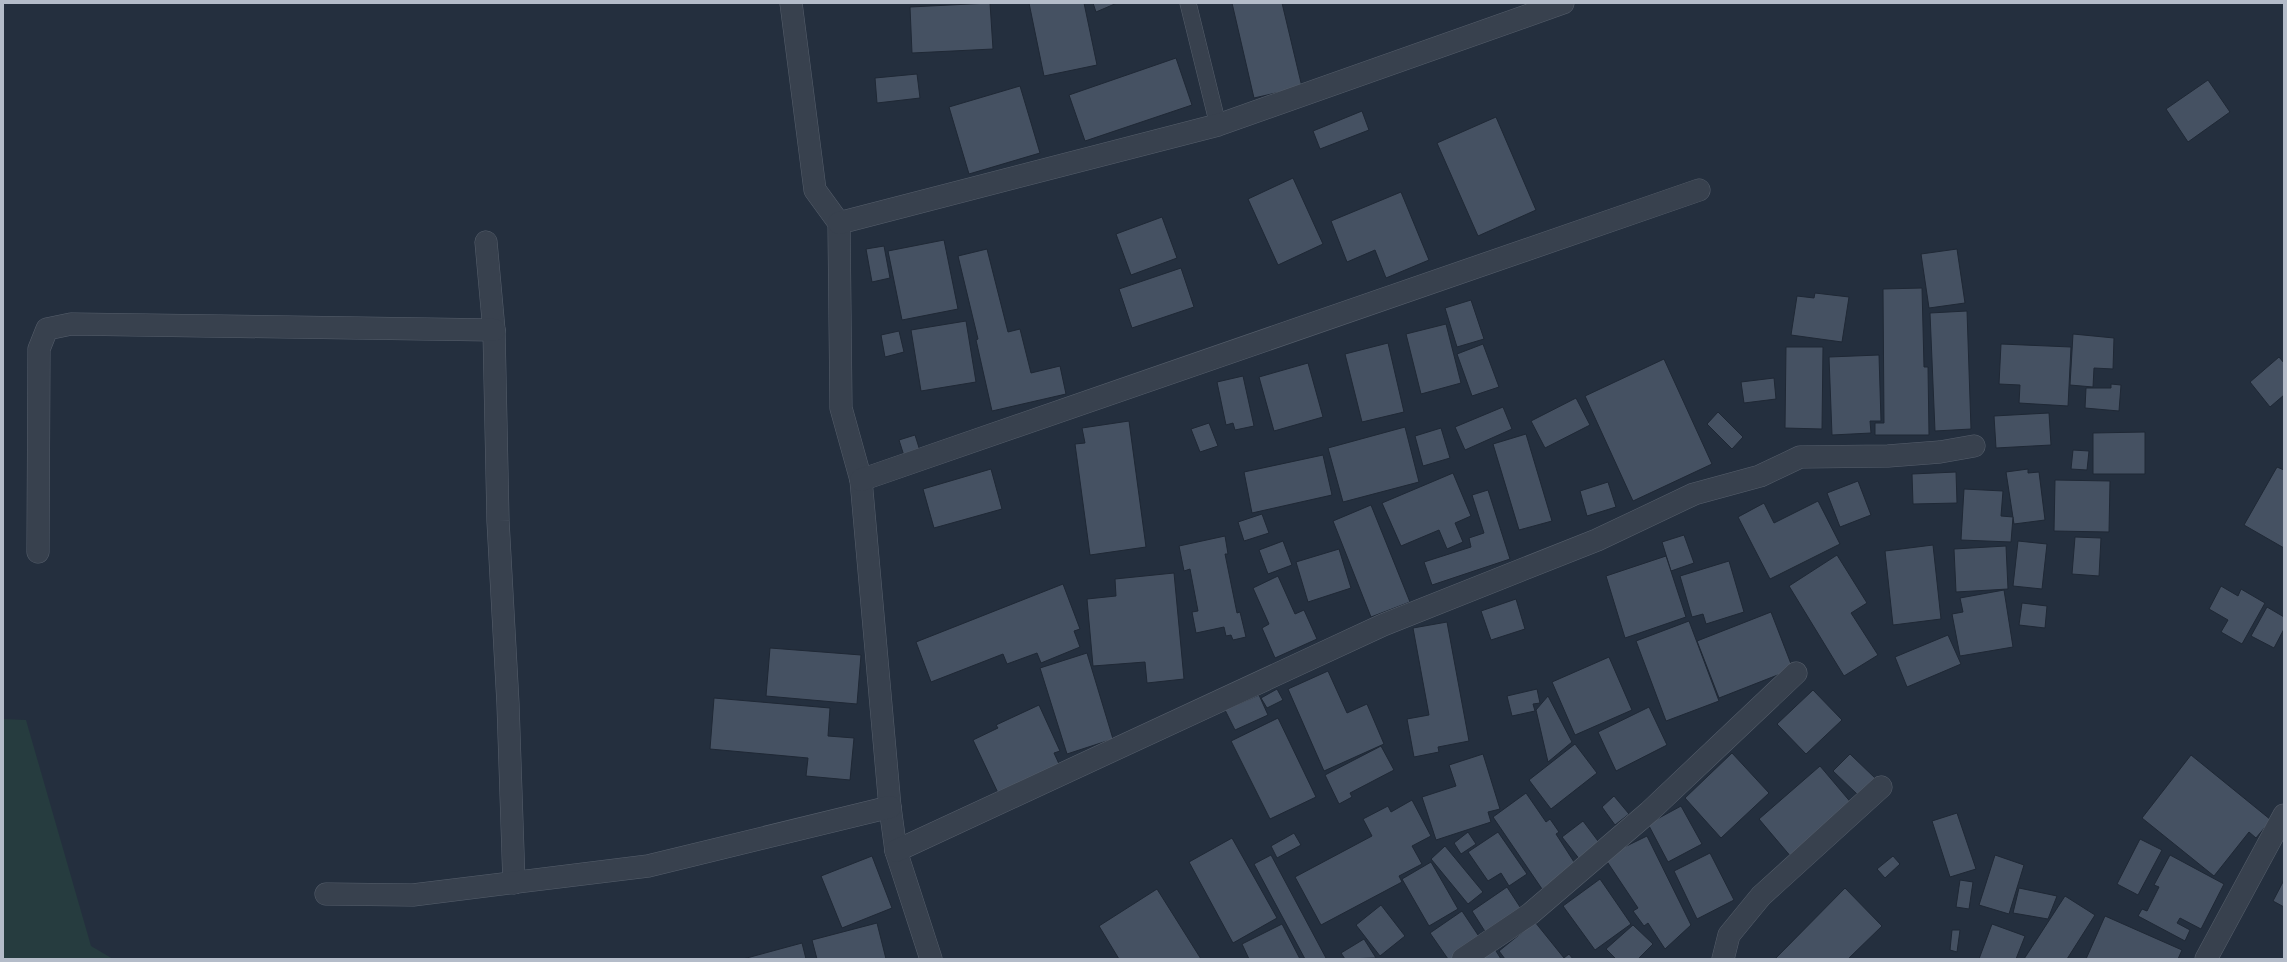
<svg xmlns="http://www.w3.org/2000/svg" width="2287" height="962" font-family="Ubuntu,sans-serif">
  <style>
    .green { fill: #263c3f }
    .building { fill: #455162; stroke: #1f2835 }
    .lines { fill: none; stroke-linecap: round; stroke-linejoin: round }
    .service-casing { stroke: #565f6c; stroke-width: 17 }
    .minor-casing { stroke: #565f6c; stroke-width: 23 }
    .service { stroke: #38414e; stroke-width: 16 }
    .minor { stroke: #38414e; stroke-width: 22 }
  </style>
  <rect width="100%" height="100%" fill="#242f3e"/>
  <path class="green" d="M3 719 26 720 91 946 113 959H3Z"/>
  <g class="building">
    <path d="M990 3 993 49 912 53 910 7Z"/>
    <path d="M1029 3H1084L1097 65 1044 76Z"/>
    <path d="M1093 3H1117L1096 12Z"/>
    <path d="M1232 3H1282L1302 87 1254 98Z"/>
    <path d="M1176 58 1192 105 1085 141 1069 95Z"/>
    <path d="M917 74 920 98 877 103 875 78Z"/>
    <path d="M2208 80 2230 112 2188 142 2166 109Z"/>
    <path d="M1020 86 1040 153 969 174 949 107Z"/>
    <path d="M1362 111 1369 130 1320 149 1313 131Z"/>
    <path d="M1496 117 1536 210 1478 236 1437 143Z"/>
    <path d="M1293 178 1323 244 1278 265 1248 199Z"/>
    <path d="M1401 192 1429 260 1386 278 1375 250 1347 262 1331 221Z"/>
    <path d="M1162 217 1177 258 1131 275 1116 234Z"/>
    <path d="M944 240 958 309 902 320 888 251Z"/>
    <path d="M884 246 890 278 872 282 866 249Z"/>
    <path d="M987 249 1008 332 1020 329 1031 373 1060 366 1066 394 992 411 976 340 978 339 958 256Z"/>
    <path d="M1957 249 1965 303 1929 308 1921 254Z"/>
    <path d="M1181 268 1194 307 1132 328 1119 289Z"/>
    <path d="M1922 288 1924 367H1928L1929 435H1875V423H1884L1883 289Z"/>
    <path d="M1815 293 1849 297 1842 342 1791 335 1797 296 1814 298Z"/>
    <path d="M1471 300 1484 339 1457 347 1445 308Z"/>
    <path d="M1967 311 1971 429 1935 431 1930 313Z"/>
    <path d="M966 321 976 382 921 391 911 330Z"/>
    <path d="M1446 324 1461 383 1421 394 1406 334Z"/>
    <path d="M899 331 904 352 885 357 881 335Z"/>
    <path d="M2073 334 2114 338 2113 369 2094 368 2093 387 2070 385Z"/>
    <path d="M1388 343 1404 412 1362 422 1345 354Z"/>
    <path d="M1483 344 1499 387 1472 396 1457 354Z"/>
    <path d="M2001 344 2071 347 2068 406 2019 403 2020 385 1999 384Z"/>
    <path d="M1786 347H1823L1822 429 1785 428Z"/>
    <path d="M1879 355 1881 421H1870L1871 433 1832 435 1829 357Z"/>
    <path d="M2279 357 2284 363V395L2270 407 2250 382Z"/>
    <path d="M1664 359 1712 464 1633 501 1585 396Z"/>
    <path d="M1308 363 1323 417 1274 431 1259 377Z"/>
    <path d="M1243 376 1254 426 1235 430 1233 423 1226 425 1217 382Z"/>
    <path d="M1774 378 1776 399 1744 403 1741 382Z"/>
    <path d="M2111 384 2121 385 2119 411 2085 408 2086 388H2111Z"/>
    <path d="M1576 398 1590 425 1545 448 1531 421Z"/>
    <path d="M1503 407 1512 429 1465 450 1455 427Z"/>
    <path d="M1718 412 1743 437 1732 449 1707 424Z"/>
    <path d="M2049 413 2051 445 1996 448 1994 416Z"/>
    <path d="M1129 421 1146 547 1090 555 1075 444 1085 443 1082 428Z"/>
    <path d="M1209 423 1218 446 1200 452 1191 429Z"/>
    <path d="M1405 427 1419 482 1343 502 1328 448Z"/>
    <path d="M1441 428 1450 458 1423 466 1415 436Z"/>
    <path d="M2145 432V474H2093V433Z"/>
    <path d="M1526 434 1552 521 1519 530 1493 444Z"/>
    <path d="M915 435 921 454 905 459 899 440Z"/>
    <path d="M2073 450 2089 451 2087 470 2071 469Z"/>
    <path d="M1323 455 1332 495 1252 513 1244 472Z"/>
    <path d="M2277 467 2284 470V548L2244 525Z"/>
    <path d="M991 469 1002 509 934 528 923 489Z"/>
    <path d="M2028 469V473L2039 472 2045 520 2014 524 2006 472Z"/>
    <path d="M1956 472 1957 503 1913 504 1912 474Z"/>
    <path d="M1453 473 1471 516 1455 523 1463 542 1447 549 1439 530 1401 546 1382 503Z"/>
    <path d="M2055 480 2110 481 2109 532 2054 531Z"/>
    <path d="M1858 481 1871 515 1840 527 1827 493Z"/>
    <path d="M1608 482 1616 507 1587 516 1580 491Z"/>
    <path d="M1964 489 2003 491 2001 516 2013 517 2011 542 1961 540Z"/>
    <path d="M1488 490 1510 559 1432 585 1424 562 1471 547 1469 538 1484 533 1472 495Z"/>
    <path d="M1818 501 1840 544 1770 579 1738 517 1764 503 1774 523Z"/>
    <path d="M1371 505 1410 602 1371 617 1333 521Z"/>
    <path d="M1262 514 1269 533 1244 541 1238 522Z"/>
    <path d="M1684 535 1694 563 1671 571 1662 542Z"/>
    <path d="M1225 536 1228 554H1225L1237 613 1240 612 1246 637 1233 640 1231 635 1226 636 1224 627 1196 633 1192 612 1198 611 1190 569 1184 571 1179 546Z"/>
    <path d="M2075 537 2101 538 2099 576 2072 574Z"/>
    <path d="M1283 541 1292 565 1268 574 1259 550Z"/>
    <path d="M2018 541 2047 544 2042 589 2013 586Z"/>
    <path d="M1933 545 1941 619 1893 625 1885 551Z"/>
    <path d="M2006 546 2008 589 1956 592 1954 549Z"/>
    <path d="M1339 549 1351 588 1308 602 1296 562Z"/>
    <path d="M1837 555 1867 603 1851 613 1878 655 1844 676 1789 586Z"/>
    <path d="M1666 556 1686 617 1625 638 1606 576Z"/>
    <path d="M1729 561 1744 612 1706 624 1703 614 1692 617 1680 576Z"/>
    <path d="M1174 573 1184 679 1147 683 1145 662 1093 666 1087 599 1116 596 1115 579Z"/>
    <path d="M1278 576 1295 614 1304 610 1317 639 1275 658 1262 628 1269 624 1253 588Z"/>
    <path d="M1063 584 1080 629 1074 631 1080 647 1041 663 1037 653 1007 664 1003 654 931 682 916 642Z"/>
    <path d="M2221 586 2238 596 2241 589 2265 603 2242 644 2221 632 2228 620 2209 609Z"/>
    <path d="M2004 590 2013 647 1960 656 1952 614 1963 612 1960 598Z"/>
    <path d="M1516 599 1525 629 1491 640 1481 611Z"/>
    <path d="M2022 603 2047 606 2045 628 2019 625Z"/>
    <path d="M2267 607 2284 617V629L2274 648 2251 636Z"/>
    <path d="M1771 612 1793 669 1719 698 1697 641Z"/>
    <path d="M1689 621 1719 701 1666 721 1636 641Z"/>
    <path d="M1447 622 1469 741 1438 747 1439 752 1414 757 1407 719 1429 715 1413 628Z"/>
    <path d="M1948 635 1961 664 1907 687 1895 657Z"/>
    <path d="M770 648 861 655 857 704 766 696Z"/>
    <path d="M1087 653 1113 739 1067 754 1040 668Z"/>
    <path d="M1609 657 1632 710 1575 735 1552 682Z"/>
    <path d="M1328 671 1347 713 1367 704 1384 744 1324 771 1288 689Z"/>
    <path d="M1277 689 1283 700 1267 708 1261 698Z"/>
    <path d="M1537 689 1540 703 1533 704 1535 711 1512 716 1507 696Z"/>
    <path d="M1813 690 1842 720 1806 754 1777 724Z"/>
    <path d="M1259 695 1268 715 1235 730 1225 710Z"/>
    <path d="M1548 696 1572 742 1548 762 1536 710Z"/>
    <path d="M714 698 830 708 828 736 854 738 850 780 806 776 808 758 710 749Z"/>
    <path d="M1039 705 1060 751 1054 753 1060 766 999 795 973 740 998 728 996 725Z"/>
    <path d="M1649 707 1667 745 1616 771 1598 732Z"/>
    <path d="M1278 718 1316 797 1270 819 1231 741Z"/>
    <path d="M1575 744 1597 773 1551 809 1529 780Z"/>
    <path d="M1381 746 1394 770 1350 793 1352 797 1339 804 1325 775Z"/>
    <path d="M1732 753 1769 793 1721 838 1685 798Z"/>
    <path d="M1483 754 1500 809 1488 812 1491 822 1436 840 1422 797 1456 786 1449 765Z"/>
    <path d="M1850 754 1875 778 1858 795 1833 771Z"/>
    <path d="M2191 755 2271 820 2256 838 2249 832 2214 876 2142 818Z"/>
    <path d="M1820 766 1853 805 1792 858 1759 819Z"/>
    <path d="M1526 793 1546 822 1550 819 1559 832 1556 834 1576 865 1542 889 1493 817Z"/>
    <path d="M1614 796 1629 814 1615 825 1602 807Z"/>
    <path d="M1412 800 1431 836 1412 846 1422 864 1399 876 1402 882 1321 925 1295 877 1372 836 1363 819 1388 806 1391 812Z"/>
    <path d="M1681 806 1702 844 1668 862 1648 824Z"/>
    <path d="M1957 813 1976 869 1950 877 1932 821Z"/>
    <path d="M1583 821 1604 849 1584 865 1562 837Z"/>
    <path d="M1468 832 1476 844 1461 854 1454 843Z"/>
    <path d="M1498 832 1527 874 1509 886 1501 873 1488 881 1468 852Z"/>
    <path d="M1294 833 1301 845 1277 858 1271 846Z"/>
    <path d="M1647 836 1691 925 1665 949 1648 923 1644 926 1633 911 1638 908 1604 857Z"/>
    <path d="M1232 838 1277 918 1233 943 1189 862Z"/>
    <path d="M2140 839 2162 850 2138 895 2117 884Z"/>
    <path d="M1445 846 1483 892 1468 904 1431 859Z"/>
    <path d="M1710 853 1734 900 1697 919 1674 871Z"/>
    <path d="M1271 855 1326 958 1324 959H1305L1254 864Z"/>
    <path d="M1995 855 2024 865 2009 914 1979 905Z"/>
    <path d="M2170 855 2224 884 2201 929 2180 918 2177 923 2190 930 2185 941 2138 916 2142 909 2147 911 2159 887 2154 885Z"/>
    <path d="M872 856 892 908 842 928 821 876Z"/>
    <path d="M1893 856 1900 864 1885 878 1877 869Z"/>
    <path d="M1431 862 1458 909 1429 926 1402 879Z"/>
    <path d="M1600 879 1631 924 1595 950 1563 906Z"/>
    <path d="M1960 880 1973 882 1969 909 1956 907Z"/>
    <path d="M2284 880V907L2273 901Z"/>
    <path d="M1507 887 1522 910 1486 933 1472 911Z"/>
    <path d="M1845 888 1882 926 1848 959H1775Z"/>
    <path d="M2019 888 2057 896 2048 919 2013 913Z"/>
    <path d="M1157 889 1201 959H1119L1099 926Z"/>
    <path d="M2065 896 2095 915 2067 959H2024Z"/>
    <path d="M1381 905 1405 936 1380 956 1356 925Z"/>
    <path d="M1462 911 1482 941 1455 959H1448L1430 933Z"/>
    <path d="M2105 916 2182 950 2178 959H2086Z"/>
    <path d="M1535 922 1564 958 1569 954 1573 959H1505L1499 951Z"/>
    <path d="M877 923 886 959H817L812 940Z"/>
    <path d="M1282 924 1300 959H1249L1242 944Z"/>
    <path d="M1992 924 2025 936 2016 959H1979Z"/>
    <path d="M1633 925 1653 944 1638 959H1616L1606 949Z"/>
    <path d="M1952 930H1960L1957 952 1950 950Z"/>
    <path d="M1364 939 1376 958 1345 959 1341 953Z"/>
    <path d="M802 943 806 959H743Z"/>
    <path d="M1493 946 1501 959H1472Z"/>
  </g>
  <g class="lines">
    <g class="service-casing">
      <path id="service" d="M1188 3 1218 125"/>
    </g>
    <g class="minor-casing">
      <g id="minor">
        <path d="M791 3 815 190 839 223 841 408 861 480 890 807 896 851 931 959"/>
        <path d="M839 223 1218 125 1563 3"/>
        <path d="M486 242 494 330 498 521 508 704 514 883"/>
        <path d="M861 480 1699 190"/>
        <path d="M38 552 39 349 47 329 71 324 494 330"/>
        <path d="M896 851 1383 625 1597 540 1694 494 1760 476 1800 457 1888 456 1940 452 1974 446"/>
        <path d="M326 894 413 895 648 866 890 807"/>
        <path d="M1463 959 1530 914 1649 812 1796 673"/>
        <path d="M1723 959 1729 935 1761 896 1881 787"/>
        <path d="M2206 959 2284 815"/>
      </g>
    </g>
    <use href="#service" class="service"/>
    <use href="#minor" class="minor"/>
  </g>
  <rect width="2287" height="962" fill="none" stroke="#b4bcc9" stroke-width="8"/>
</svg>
